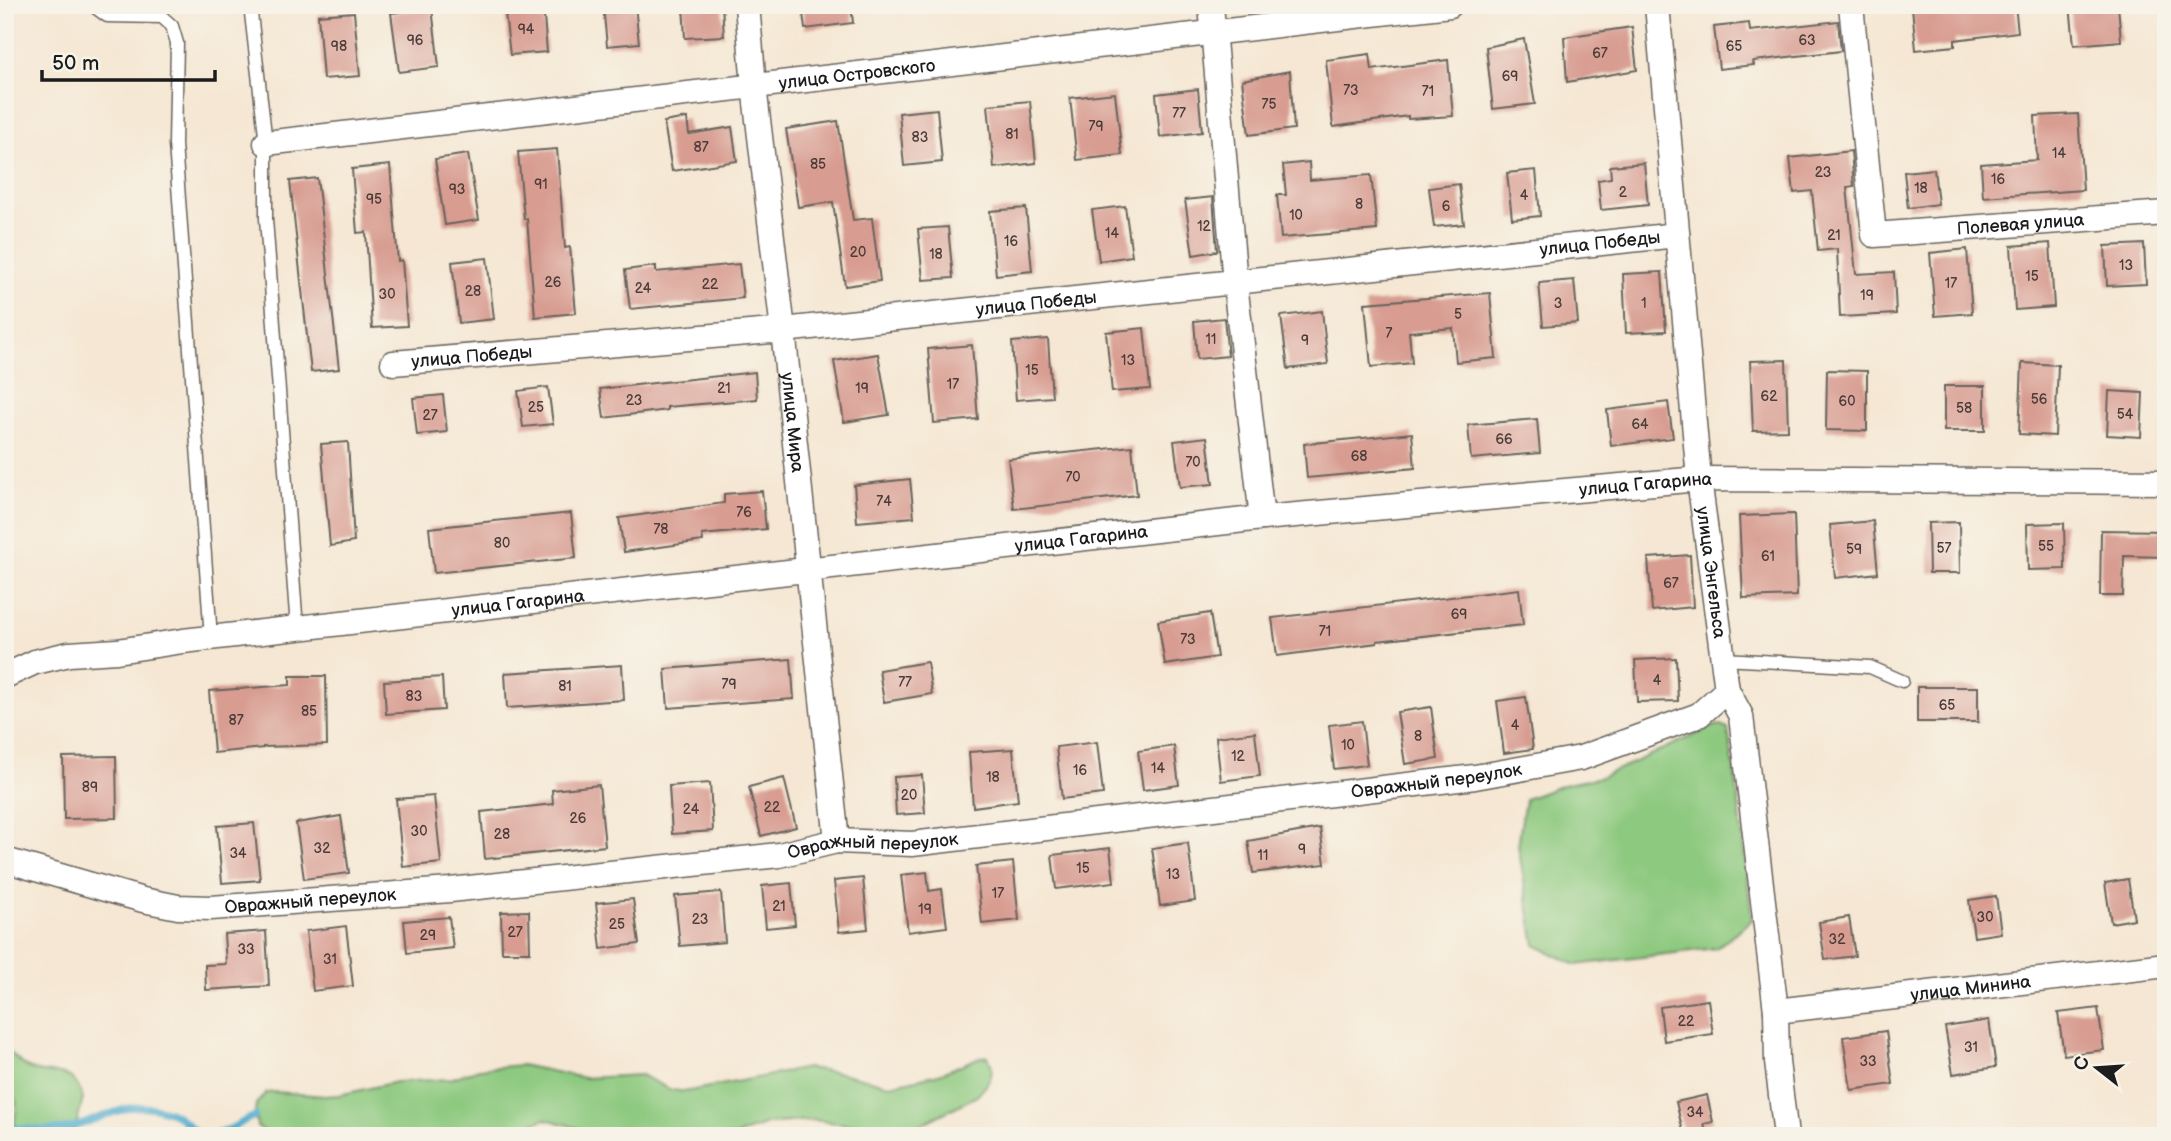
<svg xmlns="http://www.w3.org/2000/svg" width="2171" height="1141" font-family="'Balsamiq Sans',sans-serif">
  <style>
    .green { fill: #8dc97f; stroke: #54724e; stroke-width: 2 }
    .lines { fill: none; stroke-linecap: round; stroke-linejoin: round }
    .stream { stroke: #4facce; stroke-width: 7 }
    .building { fill: #d89c91 }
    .service-casing { stroke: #68635c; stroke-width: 15 }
    .minor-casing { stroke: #68635c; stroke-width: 27 }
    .service { stroke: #fff; stroke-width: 12 }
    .minor { stroke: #fff; stroke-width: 24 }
    .labels { text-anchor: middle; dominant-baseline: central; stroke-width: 5; stroke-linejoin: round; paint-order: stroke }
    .number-label { font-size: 14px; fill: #4b3c39 }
    .street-label { font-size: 18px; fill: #1c1c1c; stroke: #f7f3e8 }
  </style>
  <rect width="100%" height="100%" fill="#f7f3e8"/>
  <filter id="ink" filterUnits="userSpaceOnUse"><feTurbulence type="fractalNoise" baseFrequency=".0143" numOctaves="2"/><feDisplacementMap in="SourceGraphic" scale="14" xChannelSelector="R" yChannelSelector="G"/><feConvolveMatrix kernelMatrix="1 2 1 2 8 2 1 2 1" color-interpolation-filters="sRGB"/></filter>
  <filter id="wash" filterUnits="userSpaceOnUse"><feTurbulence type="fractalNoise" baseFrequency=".00686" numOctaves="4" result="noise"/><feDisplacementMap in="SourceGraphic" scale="28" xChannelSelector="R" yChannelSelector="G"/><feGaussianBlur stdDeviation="1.57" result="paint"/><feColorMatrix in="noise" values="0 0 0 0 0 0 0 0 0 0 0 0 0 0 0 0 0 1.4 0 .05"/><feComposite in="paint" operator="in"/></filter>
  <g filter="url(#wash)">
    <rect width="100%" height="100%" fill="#f5e7d3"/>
    <g class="green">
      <path d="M1717 725 1728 729 1737 789 1752 920 1716 948 1576 965 1535 945 1518 846 1525 799 1566 784 1601 777Z"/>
      <path d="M5 1049C14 1055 21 1065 31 1069 57 1079 72 1063 83 1099L73 1136H12C15 1129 14 1125 15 1118 17 1103 19 1096 5 1086Z"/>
      <path d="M988 1056 992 1067 991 1077 985 1087 977 1096 918 1126 894 1133 853 1125 814 1120 766 1124 736 1136H607L546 1119 533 1123 515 1136H271L257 1126 255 1110 257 1103 266 1093 276 1092 325 1096 339 1095 396 1082 450 1079 479 1069 521 1065 584 1078 641 1075 669 1089 684 1092 807 1068 841 1073 890 1085 939 1074 978 1058Z"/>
    </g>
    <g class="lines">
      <path class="stream" d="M5 1126C22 1129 53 1132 70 1128 90 1123 123 1105 143 1107 153 1107 165 1110 174 1114 191 1123 193 1139 216 1134 230 1131 242 1121 255 1116"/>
    </g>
    <g id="blocks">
      <g class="building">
        <path d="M504 5H543L547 52 510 55Z"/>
        <path d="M603 5H635L639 43 607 46Z"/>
        <path d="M683 5H722L724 36 685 38Z"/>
        <path d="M802 5H851L853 23 805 29Z"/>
        <path d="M1929 5H2015L2018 32 1955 40V46L1916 50 1912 7Z"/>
        <path d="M2070 5H2118L2121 41 2074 45Z"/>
        <path d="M432 8 439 67 399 72 391 13Z"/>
        <path d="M354 12 360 76 323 79 318 15Z"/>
        <path d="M1838 21 1841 51 1753 61 1754 65 1719 69 1714 27 1749 23 1750 31Z"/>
        <path d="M1632 27 1637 70 1567 82 1564 37Z"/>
        <path d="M1524 39 1535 104 1493 109 1486 47Z"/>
        <path d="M1370 54 1372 70 1448 60 1453 116 1408 119V116L1333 127 1326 60Z"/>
        <path d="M1290 71 1294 129 1249 135 1242 80Z"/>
        <path d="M1198 89 1202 132 1160 137 1156 94Z"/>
        <path d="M1115 93 1122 155 1077 160 1070 98Z"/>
        <path d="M1030 101 1036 163 994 168 988 105Z"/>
        <path d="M937 109 942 162 904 166 899 113Z"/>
        <path d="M2078 114 2083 190 1983 197 1981 164 2037 160 2035 116Z"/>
        <path d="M687 118 689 134 732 127 737 161 672 171 664 122Z"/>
        <path d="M838 121 853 220 872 218 880 281 845 286 833 202 798 207 786 129Z"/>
        <path d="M557 149 565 248 570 247 576 313 535 317 527 219H524L518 152Z"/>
        <path d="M1851 151 1854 186 1847 187 1856 274 1894 272 1896 314 1840 317 1837 249 1818 251 1812 191 1794 193 1790 158Z"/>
        <path d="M468 154 479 220 445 225 435 159Z"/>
        <path d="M1309 162 1310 180 1371 175 1377 230 1281 238 1277 195H1286L1283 165Z"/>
        <path d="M1644 163 1648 205 1601 210 1598 180 1611 178 1610 166Z"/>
        <path d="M390 165 398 261 402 260 407 326 372 328 366 232 357 233 352 169Z"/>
        <path d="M1934 169 1938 204 1908 208 1904 172Z"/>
        <path d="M1536 170 1540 216 1512 219 1507 173Z"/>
        <path d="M317 178 339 369 311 372 290 181Z"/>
        <path d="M1459 184 1464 224 1434 227 1429 188Z"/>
        <path d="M1213 197 1217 251 1193 255 1185 200Z"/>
        <path d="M1125 206 1132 256 1099 261 1092 210Z"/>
        <path d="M1026 208 1032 271 996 275 990 211Z"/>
        <path d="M948 227 953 278 923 280 918 229Z"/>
        <path d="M2050 243 2054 307 2015 310 2011 246Z"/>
        <path d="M2144 244 2146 284 2107 286 2105 246Z"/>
        <path d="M1967 249 1972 313 1935 316 1930 253Z"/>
        <path d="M487 258 494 319 459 323 452 262Z"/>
        <path d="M739 264 743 298 630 309 625 270 656 266V272Z"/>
        <path d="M1662 272 1666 331 1626 333 1623 274Z"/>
        <path d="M1574 280 1578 323 1543 326 1539 283Z"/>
        <path d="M1490 293 1496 358 1456 362 1453 328 1409 332 1412 363 1371 367 1365 303Z"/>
        <path d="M1322 311 1328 364 1288 369 1281 316Z"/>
        <path d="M1224 318 1228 356 1197 359 1194 321Z"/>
        <path d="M1144 328 1150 389 1112 392 1106 332Z"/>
        <path d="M1048 339 1052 397 1016 400 1012 342Z"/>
        <path d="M972 345 978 419 934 423 928 349Z"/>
        <path d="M878 354 889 415 844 422 834 361Z"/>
        <path d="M1786 360 1788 430 1753 431 1750 361Z"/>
        <path d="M2022 363 2058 365 2055 436 2019 434Z"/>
        <path d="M1827 370 1867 371V431L1826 430Z"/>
        <path d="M755 372 757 399 667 407V410L604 418 600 389Z"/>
        <rect x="1944" y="386" width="41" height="45"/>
        <path d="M548 387 553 424 523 427 518 391Z"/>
        <path d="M2109 391 2143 393 2141 437 2107 435Z"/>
        <path d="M443 395 447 432 417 435 413 398Z"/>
        <path d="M1668 402 1673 438 1611 446 1607 410Z"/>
        <path d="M1537 419 1540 453 1471 459 1468 425Z"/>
        <path d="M1412 433 1415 468 1307 478 1304 444Z"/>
        <path d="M1207 437 1213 484 1180 487 1174 441Z"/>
        <path d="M348 442 354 542 330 546 321 444Z"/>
        <path d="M1132 446 1137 495 1014 509 1008 459Z"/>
        <path d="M910 479 914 517 857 522 854 485Z"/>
        <path d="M762 491 766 529 702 535 703 541 624 552 619 518 724 503V494Z"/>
        <path d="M571 513 576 558 434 573 429 528Z"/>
        <path d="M1794 514 1797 596 1743 598 1739 516Z"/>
        <path d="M1873 521 1878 573 1835 578 1830 525Z"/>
        <path d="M1959 522 1960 573H1929L1928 523Z"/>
        <path d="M2064 523 2065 569 2028 570 2027 524Z"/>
        <path d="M2101 530 2166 531V557L2124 556 2123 596H2100Z"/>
        <path d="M1690 555 1693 607 1652 611 1648 558Z"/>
        <path d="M1519 589 1523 625 1377 641V643L1277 656 1272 618Z"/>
        <path d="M1210 613 1217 657 1165 665 1158 621Z"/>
        <path d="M1676 658 1678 701 1637 702 1635 660Z"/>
        <path d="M791 659 794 699 668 708 665 669Z"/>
        <path d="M927 662 932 694 884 702 879 670Z"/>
        <path d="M622 665 624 700 507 708 505 673Z"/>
        <path d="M290 676H326L327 745 263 747V748L214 753 209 691 290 685Z"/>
        <path d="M442 677 444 710 386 714 384 681Z"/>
        <rect x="1917" y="687" width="61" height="35"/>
        <path d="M1526 697 1533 749 1504 753 1497 701Z"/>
        <path d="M1431 707 1438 759 1405 764 1397 712Z"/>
        <path d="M1362 721 1367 765 1334 769 1329 725Z"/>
        <path d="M1255 732 1260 776 1221 781 1216 737Z"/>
        <path d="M1097 742 1103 794 1062 799 1056 747Z"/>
        <path d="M1174 746 1179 785 1143 790 1138 751Z"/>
        <path d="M1013 749 1018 801 973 807 969 752Z"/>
        <path d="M116 756 117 818 64 819 63 757Z"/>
        <path d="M922 775 925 813 896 815 894 777Z"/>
        <path d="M784 778 796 827 761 836 749 787Z"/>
        <path d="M710 783 713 831 672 834 669 786Z"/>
        <path d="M599 785 605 846 485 859 481 812 553 804 552 790Z"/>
        <path d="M434 796 441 863 403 867 396 799Z"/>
        <path d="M341 816 349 873 304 879 296 823Z"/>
        <path d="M254 823 260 880 222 883 217 826Z"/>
        <path d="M1320 828 1325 864 1253 873 1248 841Z"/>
        <path d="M1188 843 1195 901 1160 906 1152 848Z"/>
        <path d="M1110 848 1114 882 1056 889 1052 855Z"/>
        <path d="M1013 862 1019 920 982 924 976 866Z"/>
        <path d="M927 872 929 891 942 889 947 927 908 932 901 875Z"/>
        <path d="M863 878 868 929 839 932 834 881Z"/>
        <path d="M2128 879 2134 919 2111 923 2105 883Z"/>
        <path d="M791 883 795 925 766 928 762 886Z"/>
        <path d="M721 892 725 942 680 946 675 896Z"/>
        <path d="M1996 896 2001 933 1974 937 1969 900Z"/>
        <path d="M633 899 639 944 601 949 596 903Z"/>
        <path d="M529 911 530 952H502L501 912Z"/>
        <path d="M449 917 453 948 407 953 404 921Z"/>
        <path d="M1849 917 1855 956 1825 960 1819 922Z"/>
        <path d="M346 926 353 986 313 991 306 931Z"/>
        <path d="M266 931 269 986 206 990 205 965 226 964 224 934Z"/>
        <path d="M1708 1000 1713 1034 1664 1041 1660 1007Z"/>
        <path d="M2098 1008 2104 1050 2064 1055 2058 1013Z"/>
        <path d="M1989 1020 1996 1067 1953 1074 1945 1027Z"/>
        <path d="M1886 1031 1893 1084 1851 1090 1843 1037Z"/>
        <path d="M1707 1095 1713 1122 1704 1124 1707 1136H1684L1676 1102Z"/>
      </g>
    </g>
  </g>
  <g filter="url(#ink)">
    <use href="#blocks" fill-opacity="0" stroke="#68635c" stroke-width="2"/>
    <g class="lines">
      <g class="service-casing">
        <g id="service">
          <path d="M92 5 107 16 162 17 172 26 177 43 175 144 211 638"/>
          <path d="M250 5 266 143V219L297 628"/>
          <path d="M1723 659 1870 667 1902 681"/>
        </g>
      </g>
      <g class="minor-casing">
        <g id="minor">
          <path id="s1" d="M747 5 754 86 783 330 837 841"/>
          <path d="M1211 5 1235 283 1262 518"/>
          <path id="s2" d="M1657 5 1699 479 1727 690 1741 716 1776 1011 1777 1062 1786 1136"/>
          <path id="s3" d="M1851 5 1874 235 2166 213"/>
          <path id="s4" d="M266 143 1450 5"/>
          <path id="s5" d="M393 363 783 330 1677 235"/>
          <path id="s6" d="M5 676 35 662 69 654 117 651 183 641 1262 518 1699 479 2166 482"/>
          <path id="s7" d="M5 860 143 900 178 907 211 908 450 890 779 855 837 841 912 844 1475 777 1581 758 1699 715 1727 690"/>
          <path id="s8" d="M1776 1011 2166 965"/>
        </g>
      </g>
      <use href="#service" class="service"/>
      <use href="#minor" class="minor"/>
    </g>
  </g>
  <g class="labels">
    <g class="number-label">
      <text x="526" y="29">94</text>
      <text x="415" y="40">96</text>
      <text x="1807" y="40">63</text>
      <text x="339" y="46">98</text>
      <text x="1734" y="46">65</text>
      <text x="1600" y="53">67</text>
      <text x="1510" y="76">69</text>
      <text x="1351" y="90">73</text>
      <text x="1428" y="91">71</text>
      <text x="1269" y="104">75</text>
      <text x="1179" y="113">77</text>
      <text x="1096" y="126">79</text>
      <text x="1012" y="134">81</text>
      <text x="920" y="137">83</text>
      <text x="701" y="147">87</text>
      <text x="2059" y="153">14</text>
      <text x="818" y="164">85</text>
      <text x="1823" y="172">23</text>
      <text x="1998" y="179">16</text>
      <text x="541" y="184">91</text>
      <text x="1921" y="188">18</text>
      <text x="457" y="189">93</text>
      <text x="1623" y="192">2</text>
      <text x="1524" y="195">4</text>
      <text x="374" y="199">95</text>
      <text x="1359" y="204">8</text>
      <text x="1446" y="206">6</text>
      <text x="1296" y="215">10</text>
      <text x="1204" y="226">12</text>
      <text x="1112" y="233">14</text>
      <text x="1834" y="235">21</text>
      <text x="1011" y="241">16</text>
      <text x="858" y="252">20</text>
      <text x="936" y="254">18</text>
      <text x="2126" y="265">13</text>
      <text x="2032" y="276">15</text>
      <text x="553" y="282">26</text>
      <text x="1951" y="283">17</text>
      <text x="710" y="284">22</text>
      <text x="643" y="288">24</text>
      <text x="473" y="291">28</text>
      <text x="387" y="294">30</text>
      <text x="1867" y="295">19</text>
      <text x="1558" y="303">3</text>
      <text x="1644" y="303">1</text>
      <text x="1458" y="314">5</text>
      <text x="1389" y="333">7</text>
      <text x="1211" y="339">11</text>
      <text x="1305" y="340">9</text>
      <text x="1128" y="360">13</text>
      <text x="1032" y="370">15</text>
      <text x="953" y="384">17</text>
      <text x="724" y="388">21</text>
      <text x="862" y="388">19</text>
      <text x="1769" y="396">62</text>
      <text x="2039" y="399">56</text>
      <text x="634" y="400">23</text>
      <text x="1847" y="401">60</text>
      <text x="536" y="407">25</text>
      <text x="1964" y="408">58</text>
      <text x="2125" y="414">54</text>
      <text x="430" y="415">27</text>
      <text x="1640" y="424">64</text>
      <text x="1504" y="439">66</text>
      <text x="1359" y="456">68</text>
      <text x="1193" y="462">70</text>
      <text x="1073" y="477">70</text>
      <text x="884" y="501">74</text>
      <text x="744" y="512">76</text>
      <text x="661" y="529">78</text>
      <text x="502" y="543">80</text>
      <text x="2046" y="546">55</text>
      <text x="1944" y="548">57</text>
      <text x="1854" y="549">59</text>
      <text x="1768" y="556">61</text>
      <text x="1671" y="583">67</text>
      <text x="1459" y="614">69</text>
      <text x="1325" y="631">71</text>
      <text x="1188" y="639">73</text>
      <text x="1657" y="680">4</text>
      <text x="905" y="682">77</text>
      <text x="729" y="684">79</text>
      <text x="565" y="686">81</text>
      <text x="414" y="696">83</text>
      <text x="1947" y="705">65</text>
      <text x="309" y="711">85</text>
      <text x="236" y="720">87</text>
      <text x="1515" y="725">4</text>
      <text x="1418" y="736">8</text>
      <text x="1348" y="745">10</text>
      <text x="1238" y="756">12</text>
      <text x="1158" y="768">14</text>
      <text x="1080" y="770">16</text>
      <text x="993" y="777">18</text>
      <text x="90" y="787">89</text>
      <text x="909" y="795">20</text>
      <text x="772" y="807">22</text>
      <text x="691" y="809">24</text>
      <text x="578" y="818">26</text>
      <text x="419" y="831">30</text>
      <text x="502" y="834">28</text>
      <text x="322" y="848">32</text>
      <text x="1302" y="849">9</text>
      <text x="238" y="853">34</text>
      <text x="1263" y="855">11</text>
      <text x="1083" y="868">15</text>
      <text x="1173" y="874">13</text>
      <text x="998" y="893">17</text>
      <text x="779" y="906">21</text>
      <text x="925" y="909">19</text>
      <text x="1985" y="917">30</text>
      <text x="700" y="919">23</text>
      <text x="617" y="924">25</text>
      <text x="515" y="932">27</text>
      <text x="428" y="935">29</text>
      <text x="1837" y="939">32</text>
      <text x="246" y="949">33</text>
      <text x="330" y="959">31</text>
      <text x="1686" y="1021">22</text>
      <text x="1971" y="1047">31</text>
      <text x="1868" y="1061">33</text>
      <text x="1695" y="1112">34</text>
    </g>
    <g class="street-label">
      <text stroke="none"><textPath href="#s4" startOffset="595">улица Островского</textPath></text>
      <text stroke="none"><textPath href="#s3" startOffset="378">Полевая улица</textPath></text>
      <text stroke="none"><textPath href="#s5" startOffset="1213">улица Победы</textPath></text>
      <text stroke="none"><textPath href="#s5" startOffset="646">улица Победы</textPath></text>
      <text stroke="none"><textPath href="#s5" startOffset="79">улица Победы</textPath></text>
      <text stroke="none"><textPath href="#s1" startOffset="420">улица Мира</textPath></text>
      <text stroke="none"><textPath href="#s6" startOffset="1654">улица Гагарина</textPath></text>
      <text stroke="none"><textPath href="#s6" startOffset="1087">улица Гагарина</textPath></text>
      <text stroke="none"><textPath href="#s2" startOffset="570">улица Энгельса</textPath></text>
      <text stroke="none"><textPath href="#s6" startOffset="520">улица Гагарина</textPath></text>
      <text stroke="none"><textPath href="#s7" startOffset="1446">Овражный переулок</textPath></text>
      <text stroke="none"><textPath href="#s7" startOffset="878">Овражный переулок</textPath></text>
      <text stroke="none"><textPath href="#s7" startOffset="312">Овражный переулок</textPath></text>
      <text stroke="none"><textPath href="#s8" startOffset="196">улица Минина</textPath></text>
    </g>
  </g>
  <rect width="2171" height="1141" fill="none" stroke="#f7f3e8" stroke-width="28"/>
  <g transform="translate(2097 1068) rotate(287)" stroke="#f7f3e8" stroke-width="5" paint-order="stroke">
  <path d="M0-5L12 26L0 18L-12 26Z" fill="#1c1c1c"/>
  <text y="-10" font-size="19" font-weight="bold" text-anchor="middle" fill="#1c1c1c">С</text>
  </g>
  <path d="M42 70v10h173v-10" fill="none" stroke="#1c1c1c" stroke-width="3.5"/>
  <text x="52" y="70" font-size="21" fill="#1c1c1c" stroke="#f7f3e8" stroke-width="5" paint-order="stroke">50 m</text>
</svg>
